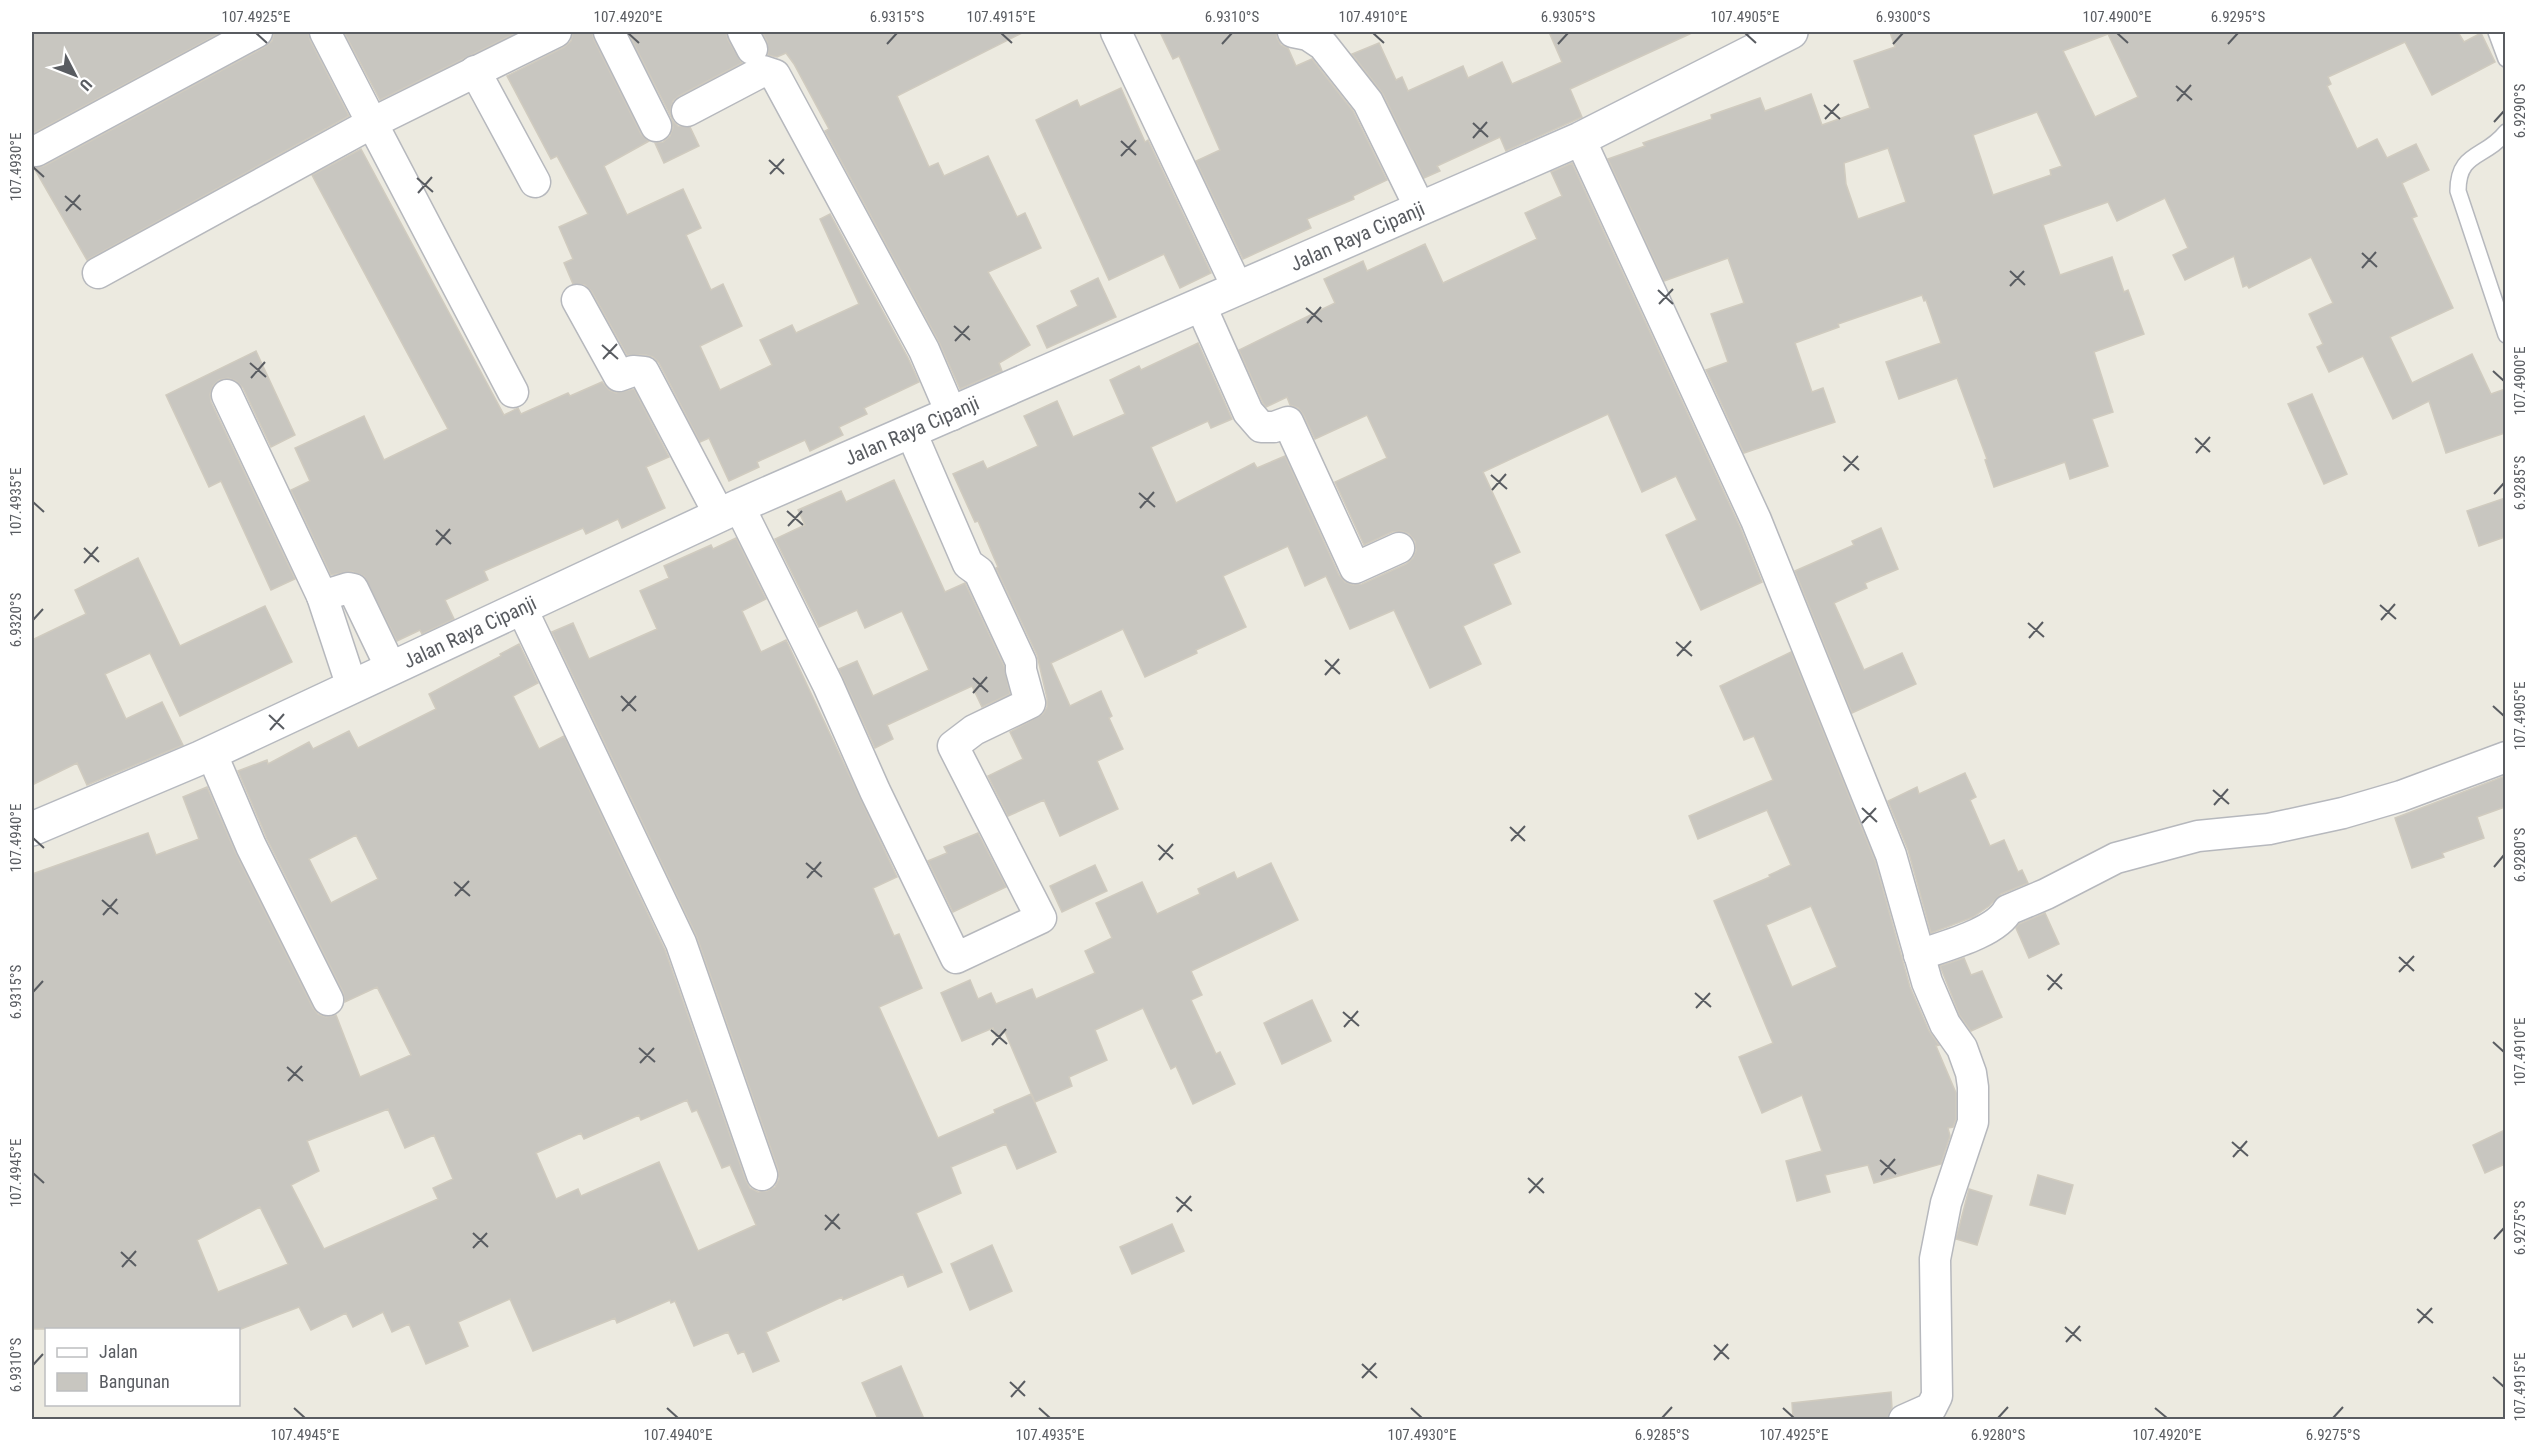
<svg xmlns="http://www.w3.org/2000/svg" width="2537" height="1451" font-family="'Roboto Condensed',sans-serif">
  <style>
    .building { fill: #c8c6c0; stroke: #d0cbbf; stroke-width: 1.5; fill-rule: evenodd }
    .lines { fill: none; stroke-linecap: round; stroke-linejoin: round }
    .lane-casing { stroke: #b6b8bd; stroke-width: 18 }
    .street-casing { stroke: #b6b8bd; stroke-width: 33 }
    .secondary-casing { stroke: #b6b9bf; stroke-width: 36 }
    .lane { stroke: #fff; stroke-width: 15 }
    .street { stroke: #fff; stroke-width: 30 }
    .secondary { stroke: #fff; stroke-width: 33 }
    .ticks { fill: none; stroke: #595c61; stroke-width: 2 }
    .labels { text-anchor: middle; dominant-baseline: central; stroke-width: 4.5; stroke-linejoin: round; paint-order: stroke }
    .street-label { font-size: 20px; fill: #595c61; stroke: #fff }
    .neatline { fill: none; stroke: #595c61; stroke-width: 2 }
    .ticks-label { font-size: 15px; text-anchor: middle; fill: #595c61 }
  </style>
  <rect width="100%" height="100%" fill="#eceae0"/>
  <g class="building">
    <path d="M32 32H222L32 134Z"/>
    <path d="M274 32H308L310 40 349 116 87 260 34 168 44 166 265 47 272 41Z"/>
    <path d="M344 32H518L380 100Z"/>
    <path d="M573 32H592L594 40 641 134 649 141 604 166 627 215 683 189 701 228 686 235 711 290 723 284 742 326 700 346 720 390 772 365 760 340 792 325 796 333 859 304 820 219 830 214 908 358 919 382 864 408 867 414 839 427 843 435 810 451 805 440 757 462 759 467 729 481 709 438 700 442 659 363 653 357 646 355H627L592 292 585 285 573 284 564 263 573 259 559 227 588 214 557 156 551 159 507 76 564 47 571 41Z"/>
    <path d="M628 32H726L728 40 742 63 679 96 673 101 670 111 672 120 678 126 690 127 699 146 664 163 655 143 663 142 670 136 673 128 672 119Z"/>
    <path d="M762 32H1024L897 96 929 167 938 163 944 176 988 156 1017 217 1025 213 1041 248 988 272 1030 345 999 363 1002 371 960 389 939 342 825 131 829 129 794 64 786 53 777 57 768 55 767 41Z"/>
    <path d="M1160 32H1276L1277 38 1281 45 1288 48 1296 66 1312 59 1353 111 1387 180 1353 196 1354 199 1307 219 1311 228 1243 259 1196 161 1220 150 1179 56 1173 59Z"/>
    <path d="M1549 32H1694L1570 89 1582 117 1506 151 1500 137 1437 166 1440 171 1424 178 1383 94 1352 54 1379 43 1396 80 1402 77 1408 91 1463 66 1468 78 1502 62 1512 84 1562 62Z"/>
    <path d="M1890 32H2458L2464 42 2481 33 2495 62 2432 95 2405 42 2328 77 2331 84 2327 86 2357 149 2377 139 2387 158 2416 144 2429 170 2402 183 2417 216 2412 218 2453 308 2390 337 2412 383 2472 354 2491 394 2505 389V433L2446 453 2429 401 2393 419 2363 356 2329 372 2317 347 2323 344 2309 314 2333 303 2311 257 2249 288 2247 285 2243 287 2234 256 2185 280 2173 255 2188 248 2165 198 2117 221 2108 202 2043 225 2060 275 2112 257 2124 292 2128 290 2144 334 2094 352 2113 412 2092 419 2108 466 2070 479 2065 462 1994 487 1985 460 1987 459 1957 378 1899 399 1886 362 1941 343 1926 300 1924 301 1922 295 1838 324 1839 327 1795 343 1812 392 1823 388 1835 422 1744 453 1706 370 1728 362 1711 314 1744 303 1728 258 1664 281 1608 159 1645 146 1643 143 1712 119 1711 115 1760 98 1765 111 1811 94 1822 125 1870 108 1854 61 1895 47ZM2108 34 2138 97 2095 117 2063 51ZM2037 112 2062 166 2050 170 2051 175 1993 195 1973 135ZM1888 148 1906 202 1858 219 1846 184 1844 163Z"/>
    <path d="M1121 88 1145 142 1148 140 1211 273 1180 288 1164 254 1109 280 1036 120 1077 100 1080 107Z"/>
    <path d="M361 149 504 415 518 408 521 414 568 393 570 396 602 382 609 390 616 393 634 389 669 457 646 467 665 508 622 528 618 519 586 534 583 528 484 571 488 580 445 600 454 619 422 634 420 630 397 641 364 576 351 571 331 575 291 490 310 481 295 448 364 416 384 460 448 429 312 175Z"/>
    <path d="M1572 163 1740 527 1762 582 1701 610 1666 535 1697 520 1676 476 1642 492 1608 414 1483 472 1520 552 1493 564 1511 604 1463 626 1481 664 1430 688 1394 610 1350 629 1326 576 1305 586 1288 546 1223 576 1246 627 1196 650 1197 653 1145 677 1123 629 1051 663 1070 706 1101 691 1112 716 1109 718 1123 749 1097 761 1118 809 1060 836 1044 800 1008 816 988 776 1023 759 1010 732 1043 714 1047 707V698L1037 655 996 568 998 567 978 521 975 522 953 474 983 461 987 469 1038 446 1024 416 1057 401 1073 437 1125 414 1110 380 1139 366 1141 370 1198 343 1232 419 1211 428 1208 421 1151 447 1176 503 1254 463 1257 468 1285 456 1339 575 1345 582 1353 585 1362 584 1406 564 1413 558 1416 550 1415 541 1409 534 1401 531 1392 532 1364 545 1335 482 1387 458 1367 415 1315 439 1303 414 1298 408 1290 405 1287 397 1266 407 1263 403 1239 350 1335 303 1324 279 1363 261 1367 271 1425 244 1443 283 1537 239 1525 213 1562 196 1551 172Z"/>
    <path d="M1098 278 1116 317 1047 348 1037 326 1078 306 1071 291Z"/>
    <path d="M256 351 295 435 271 447 243 388 236 381 228 378 219 380 213 386 210 394 211 402 295 579 271 590 221 481 209 487 166 395Z"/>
    <path d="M2312 394 2347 474 2324 484 2288 404Z"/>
    <path d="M894 480 945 592 965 583 1004 666 1010 694 982 707 972 686 887 725 893 739 875 748 839 669 857 661 873 696 929 670 902 611 865 628 857 610 819 627 775 539 805 525 798 510 841 491 846 502Z"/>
    <path d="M2505 498V537L2479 546 2467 511Z"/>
    <path d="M1881 528 1898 569 1865 583 1867 588 1834 603 1864 670 1902 653 1916 684 1852 713 1795 571 1854 545 1852 541Z"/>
    <path d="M736 538 766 599 742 611 761 652 786 640 897 877 873 888 894 936 899 934 922 988 879 1007 938 1138 995 1113 994 1110 1031 1094 1056 1152 1017 1169 1006 1144 951 1167 961 1193 916 1213 942 1272 908 1287 903 1274 843 1300 842 1297 766 1332 779 1361 753 1372 744 1351 738 1354 728 1332 694 1346 675 1301 671 1303 670 1300 617 1323 615 1318 533 1351 510 1299 458 1322 468 1346 426 1364 409 1324 392 1332 383 1312 353 1327 346 1313 311 1330 299 1307 241 1329H32V874L148 833 156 855 199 839 183 797 207 787 236 854 313 1008 318 1014 326 1017 336 1015 360 1077 411 1055 377 987 345 1002 343 992 267 839 238 771 267 760 268 764 309 742 313 749 349 731 358 748 436 709 429 694 501 656 500 654 519 644 538 683 513 696 539 749 564 736 665 950 746 1181 750 1188 758 1192 767 1191 775 1187 779 1179 778 1169 697 937 552 632 573 623 589 659 657 629 640 591 669 578 664 566 711 545 713 549ZM356 835 378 879 331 903 309 859ZM687 1100 692 1112 697 1110 722 1168 730 1165 756 1225 698 1251 659 1162 581 1196 578 1189 556 1199 536 1153 581 1133 584 1139 639 1115 641 1120ZM388 1109 405 1148 434 1135 453 1179 433 1188 438 1199 324 1249 291 1185 319 1171 307 1141ZM260 1207 288 1264 218 1292 197 1240Z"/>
    <path d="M138 558 180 646 265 606 292 662 180 716 150 653 105 674 126 719 162 702 183 745 87 785 77 763 32 785V640L86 614 75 590Z"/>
    <path d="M1791 652 1875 861 1910 987 1929 1031 1939 1045 1936 1046 1956 1093V1119L1953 1127 1948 1128 1950 1136 1941 1164 1874 1183 1868 1165 1825 1175 1830 1192 1797 1201 1786 1161 1822 1151 1802 1095 1762 1113 1739 1057 1773 1043 1714 901 1770 877 1769 875 1791 865 1767 810 1698 839 1689 816 1773 780 1754 736 1744 740 1720 686ZM1811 906 1837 967 1792 987 1766 925Z"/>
    <path d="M1965 773 1976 797 1970 800 1990 846 2004 840 2018 872 2022 870 2028 883 2001 894 1989 906 1973 917 1931 933 1908 850 1888 801 1917 787 1919 794Z"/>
    <path d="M2505 776V807L2477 817 2484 838 2442 853 2444 857 2412 868 2395 818Z"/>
    <path d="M978 833 1006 887 953 912 928 861 947 853 944 847Z"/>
    <path d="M1271 863 1298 920 1191 971 1202 995 1191 1000 1216 1054 1220 1052 1235 1084 1193 1104 1176 1066 1171 1069 1143 1008 1095 1030 1107 1060 1069 1077 1072 1086 1035 1102 1005 1032 996 1036 993 1028 962 1041 941 993 970 980 978 999 991 993 996 1004 1032 989 1036 999 1095 973 1085 951 1112 938 1096 903 1142 882 1157 914 1200 894 1198 889 1234 872 1237 879Z"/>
    <path d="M1095 865 1107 891 1062 912 1050 886Z"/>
    <path d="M2045 913 2059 944 2029 958 2016 928 2019 924Z"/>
    <path d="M1964 958 1971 975 1982 971 2002 1017 1971 1031 1960 1016 1940 966Z"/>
    <path d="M1312 1000 1331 1041 1282 1064 1264 1023Z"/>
    <path d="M2505 1130V1164L2485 1173 2473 1145Z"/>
    <path d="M2038 1175 2073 1185 2065 1214 2030 1205Z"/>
    <path d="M1969 1189 1992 1196 1977 1245 1956 1239Z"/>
    <path d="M1172 1224 1184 1251 1132 1274 1120 1247Z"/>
    <path d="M992 1245 1012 1291 970 1310 951 1264Z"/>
    <path d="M901 1366 924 1419H878L862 1383Z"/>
    <path d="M1891 1392 1892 1408 1887 1419H1793L1792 1403Z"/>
  </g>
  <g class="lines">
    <g class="lane-casing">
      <g id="lane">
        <path d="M2496 32 2506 59"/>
        <path d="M2506 132C2485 159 2458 151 2458 191L2506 335"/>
      </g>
    </g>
    <g class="street-casing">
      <g id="street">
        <path d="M325 32 372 123 556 32"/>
        <path d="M609 32 656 126"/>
        <path d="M743 32 752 49"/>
        <path d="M1116 32 1237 287"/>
        <path d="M1293 32 1308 35 1323 45 1368 102 1420 208"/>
        <path d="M475 71 535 182"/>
        <path d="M687 111 763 71 775 75 924 350 952 415"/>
        <path d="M1580 139 1756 520 1891 855 1927 982 1945 1024 1962 1048 1971 1073 1973 1087V1122L1946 1203 1935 1259 1937 1396 1931 1408 1904 1420"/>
        <path d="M36 151 257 32"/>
        <path d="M98 273 372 123 513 392"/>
        <path d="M577 300 619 376 633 371 644 372 720 516"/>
        <path d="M1200 304 1248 412 1261 427H1274L1288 422 1355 568 1399 548"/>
        <path d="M227 395 322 596 348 588 353 589 391 668"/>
        <path d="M739 506 828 685 875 791 956 958 1041 918 953 746 974 730 1030 703 1021 670V662L979 572 968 564 911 432"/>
        <path d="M322 596 352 687"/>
        <path d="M521 607 681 943 762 1175"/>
        <path d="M211 752 251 846 328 1000"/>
        <path d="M1919 955C1944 946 1996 933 2008 910L2046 894 2116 858 2198 836 2269 829 2343 813 2401 796 2506 757"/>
      </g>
    </g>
    <g class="secondary-casing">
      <g id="secondary">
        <path id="s1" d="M32 829 200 758 739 506 1580 139 1791 32"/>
      </g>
    </g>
    <use href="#lane" class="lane"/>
    <use href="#street" class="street"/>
    <use href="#secondary" class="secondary"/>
  </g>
  <path class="ticks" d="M256 33 267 43M628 33 639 43M1001 33 1012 43M1373 33 1384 43M1745 33 1756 43M2117 33 2128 43M887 44 897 33M1222 44 1232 33M1558 44 1568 33M1893 44 1903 33M2228 44 2238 33M2176 86 2192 100M2177 101 2191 85M1824 105 1840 119M1825 119 1839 104M2494 122 2504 111M1473 123 1488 137M1473 138 1487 122M1121 141 1136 155M1121 156 1136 140M769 160 784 174M33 167 44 177M770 174 784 159M417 178 433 192M418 193 432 177M65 196 81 210M66 211 80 195M2362 253 2377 267M2362 268 2376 252M2010 271 2025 285M2010 286 2024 271M1658 290 1673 304M1659 304 1673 289M1306 308 1322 322M1307 323 1321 307M954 326 970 340M955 341 969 326M602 345 618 359M603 359 617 344M250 363 266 377M2493 371 2504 381M251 378 265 362M2195 438 2210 452M2196 453 2210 437M1843 456 1859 470M1844 471 1858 456M1491 475 1507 489M1492 490 1506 474M1139 493 1155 507M2494 494 2504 483M33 502 44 512M1140 508 1154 492M787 511 803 525M788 526 802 511M436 530 451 544M436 545 450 529M84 548 99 562M84 563 98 547M2380 605 2396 619M33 620 43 609M2381 620 2395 604M2028 623 2044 637M2029 638 2043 622M1676 642 1692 656M1677 656 1691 641M1325 660 1340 674M1325 675 1339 659M973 678 988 692M973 693 987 677M621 696 636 711M2493 706 2504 716M622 711 636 696M269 715 284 729M270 730 284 714M2213 790 2229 804M2214 805 2228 789M1862 808 1877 822M1862 823 1876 808M1510 827 1525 841M33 838 44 848M1511 841 1525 826M1158 845 1173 859M1159 860 1173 844M806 863 822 877M2494 867 2504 855M807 878 821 862M454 882 470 896M455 896 469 881M102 900 118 914M103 915 117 899M2399 957 2414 971M2399 972 2414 956M2047 975 2062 989M2048 990 2062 974M33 992 43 981M1695 993 1711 1007M1696 1008 1710 993M1343 1012 1359 1026M1344 1027 1358 1011M991 1030 1007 1044M2493 1042 2504 1052M992 1045 1006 1029M639 1048 655 1062M640 1063 654 1048M287 1067 303 1081M288 1081 302 1066M2232 1142 2248 1156M2233 1157 2247 1141M1880 1160 1896 1174M33 1173 44 1183M1881 1175 1895 1159M1528 1178 1544 1193M1529 1193 1543 1178M1176 1197 1192 1211M1177 1212 1191 1196M825 1215 840 1229M825 1230 839 1214M473 1233 488 1247M2494 1239 2504 1228M473 1248 487 1233M121 1252 136 1266M122 1267 136 1251M2417 1309 2433 1323M2418 1323 2432 1308M2065 1327 2081 1341M2066 1342 2080 1326M1714 1345 1729 1359M1714 1360 1728 1344M1362 1364 1377 1378M33 1365 43 1354M2493 1377 2504 1387M1362 1378 1376 1363M1010 1382 1025 1396M1011 1397 1025 1381M294 1408 305 1418M667 1408 678 1418M1039 1408 1050 1418M1411 1408 1422 1418M1783 1408 1794 1418M2155 1408 2167 1418M1662 1418 1672 1407M1998 1418 2008 1407M2333 1418 2343 1407"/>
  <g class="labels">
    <g class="street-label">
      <text stroke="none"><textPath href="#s1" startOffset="1452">Jalan Raya Cipanji</textPath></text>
      <text stroke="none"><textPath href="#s1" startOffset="966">Jalan Raya Cipanji</textPath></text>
      <text stroke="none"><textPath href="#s1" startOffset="480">Jalan Raya Cipanji</textPath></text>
    </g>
  </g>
  <rect width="2537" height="1451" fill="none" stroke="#ffffff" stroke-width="66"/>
  <rect x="45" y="1328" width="195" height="78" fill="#ffffff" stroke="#bdbec0" stroke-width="1.5"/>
  <rect x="57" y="1348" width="30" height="9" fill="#ffffff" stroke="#bdbec0" stroke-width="1.5"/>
  <text x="99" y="1358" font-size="18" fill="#595c61">Jalan</text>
  <rect x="57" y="1373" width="30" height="18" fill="#c8c6c0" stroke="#bdbec0" stroke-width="1.5"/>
  <text x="99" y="1388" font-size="18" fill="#595c61">Bangunan</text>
  <g transform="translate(75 75) rotate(132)" stroke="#ffffff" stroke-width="4.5" paint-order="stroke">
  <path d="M0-4.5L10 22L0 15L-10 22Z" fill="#595c61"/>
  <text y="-9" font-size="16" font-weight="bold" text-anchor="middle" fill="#595c61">U</text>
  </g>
  <rect x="33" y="33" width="2471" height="1385" class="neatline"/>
  <g class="ticks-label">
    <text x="256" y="22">107.4925°E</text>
    <text x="628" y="22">107.4920°E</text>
    <text x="897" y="22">6.9315°S</text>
    <text x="1001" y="22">107.4915°E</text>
    <text x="1232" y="22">6.9310°S</text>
    <text x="1373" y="22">107.4910°E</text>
    <text x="1568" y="22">6.9305°S</text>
    <text x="1745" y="22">107.4905°E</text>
    <text x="1903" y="22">6.9300°S</text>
    <text x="2117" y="22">107.4900°E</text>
    <text x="2238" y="22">6.9295°S</text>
    <text transform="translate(2520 111) rotate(-90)" y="5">6.9290°S</text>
    <text transform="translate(16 167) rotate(-90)" y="5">107.4930°E</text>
    <text transform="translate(2520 381) rotate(-90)" y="5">107.4900°E</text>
    <text transform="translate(2520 483) rotate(-90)" y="5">6.9285°S</text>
    <text transform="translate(16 502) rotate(-90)" y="5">107.4935°E</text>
    <text transform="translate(16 620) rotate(-90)" y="5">6.9320°S</text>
    <text transform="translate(2520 716) rotate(-90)" y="5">107.4905°E</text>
    <text transform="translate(16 838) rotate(-90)" y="5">107.4940°E</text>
    <text transform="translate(2520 855) rotate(-90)" y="5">6.9280°S</text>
    <text transform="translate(16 992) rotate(-90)" y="5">6.9315°S</text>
    <text transform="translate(2520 1052) rotate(-90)" y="5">107.4910°E</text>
    <text transform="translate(16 1173) rotate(-90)" y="5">107.4945°E</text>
    <text transform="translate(2520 1228) rotate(-90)" y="5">6.9275°S</text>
    <text transform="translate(16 1365) rotate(-90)" y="5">6.9310°S</text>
    <text transform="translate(2520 1387) rotate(-90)" y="5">107.4915°E</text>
    <text x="305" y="1440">107.4945°E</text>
    <text x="678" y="1440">107.4940°E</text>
    <text x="1050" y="1440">107.4935°E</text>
    <text x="1422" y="1440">107.4930°E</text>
    <text x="1662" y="1440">6.9285°S</text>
    <text x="1794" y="1440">107.4925°E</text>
    <text x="1998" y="1440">6.9280°S</text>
    <text x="2167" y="1440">107.4920°E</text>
    <text x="2333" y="1440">6.9275°S</text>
  </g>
</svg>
